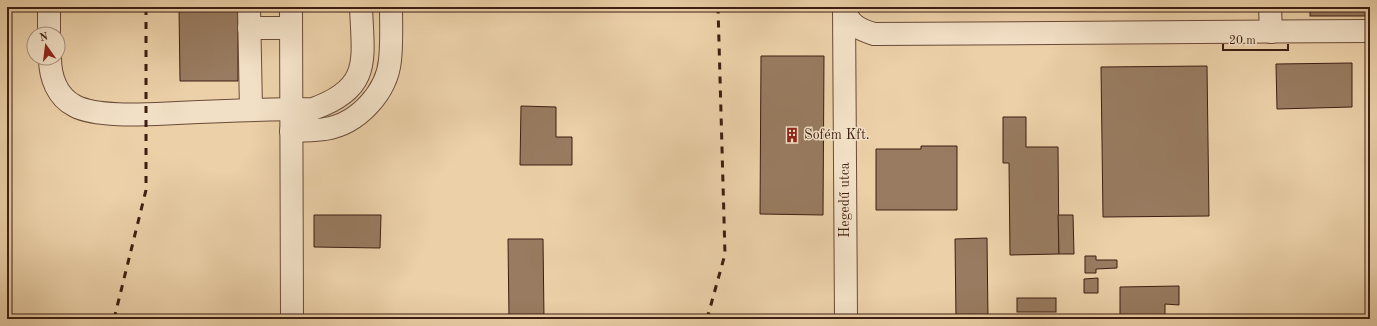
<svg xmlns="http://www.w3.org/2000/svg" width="1377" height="326" font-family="'Old Standard TT',serif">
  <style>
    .building { fill: #987b60; stroke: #3f1f12 }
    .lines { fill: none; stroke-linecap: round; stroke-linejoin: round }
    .minor-casing { stroke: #6a4b38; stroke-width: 24 }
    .minor { stroke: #f2e0c6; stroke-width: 22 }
    .rail { stroke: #3f1f12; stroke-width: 3; stroke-dasharray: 7 7; stroke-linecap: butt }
    .labels { text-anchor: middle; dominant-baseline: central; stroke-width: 3; stroke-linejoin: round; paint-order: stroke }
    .poi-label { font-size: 14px; fill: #3f1f12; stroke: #f2e0c6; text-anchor: start }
    .street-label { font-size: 14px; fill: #3f1f12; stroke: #f2e0c6 }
  </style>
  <rect width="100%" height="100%" fill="#ebd0a8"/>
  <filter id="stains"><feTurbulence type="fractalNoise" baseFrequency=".005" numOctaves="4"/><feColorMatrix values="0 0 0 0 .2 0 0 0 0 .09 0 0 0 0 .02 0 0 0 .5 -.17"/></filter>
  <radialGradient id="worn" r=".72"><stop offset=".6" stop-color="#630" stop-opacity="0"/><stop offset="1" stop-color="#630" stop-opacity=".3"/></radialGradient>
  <g class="building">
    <path d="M179 7H238V81H180Z"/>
    <rect x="1310" y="7" width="60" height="9"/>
    <path d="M761 56H824L823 215 760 214Z"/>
    <path d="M1352 63V107L1277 109 1276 64Z"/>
    <path d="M1207 66 1209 216 1103 217 1101 67Z"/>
    <path d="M521 106 556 107V137H572V165H520Z"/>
    <path d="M1003 117H1026V147H1058L1059 254 1010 255 1009 163H1003Z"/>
    <path d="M921 146H957V210H876V149H921Z"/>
    <path d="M314 215H381L380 248 314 247Z"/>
    <path d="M1058 215H1073L1074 254H1059Z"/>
    <path d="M987 238 988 319H956L955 239Z"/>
    <path d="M508 239H543L544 319H509Z"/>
    <path d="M1085 256H1096V260H1117V268L1096 269V273H1085Z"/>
    <path d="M1098 278V293H1084V279Z"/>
    <path d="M1179 286V305L1165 304V319H1120V287Z"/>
    <rect x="1017" y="298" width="39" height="14"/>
  </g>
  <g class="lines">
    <g class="minor-casing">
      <g id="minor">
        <path d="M49 7V34"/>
        <path d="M249 7 251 110"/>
        <path d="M291 7 292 319"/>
        <path d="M844 7C848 24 858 29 874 34L1370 31"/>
        <path d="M1270 7 1271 32"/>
        <path d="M844 8 846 319"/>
        <path d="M249 28H291"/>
        <path d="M50 58C50 77 57 97 75 106 98 118 150 114 177 113 222 111 268 109 313 109 372 88 363 60 361 7"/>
        <path d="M291 131C302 130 314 131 325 129 358 124 387 92 390 60 392 42 391 24 391 7"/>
      </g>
    </g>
    <use href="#minor" class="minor"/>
    <g class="rail">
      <path d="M114 319 146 190V7"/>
      <path d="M707 319 725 254 718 7"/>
    </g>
  </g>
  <defs>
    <g id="building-bare" transform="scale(1.2)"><path d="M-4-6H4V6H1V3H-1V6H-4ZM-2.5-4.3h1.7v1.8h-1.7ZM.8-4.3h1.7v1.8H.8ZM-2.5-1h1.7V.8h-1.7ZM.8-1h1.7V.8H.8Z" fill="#8f2418" stroke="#f2e0c6" stroke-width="2.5" paint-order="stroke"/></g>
  </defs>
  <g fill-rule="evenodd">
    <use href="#building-bare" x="792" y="135"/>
  </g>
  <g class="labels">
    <g class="poi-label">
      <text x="804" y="135">Sofém Kft.</text>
    </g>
    <g class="street-label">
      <text transform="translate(845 200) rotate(-90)">Hegedű utca</text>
    </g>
  </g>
  <rect width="1377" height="326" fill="none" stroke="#ebd0a8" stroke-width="24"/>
  <rect x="8" y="8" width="1361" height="310" fill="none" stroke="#3f1f12" stroke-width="2"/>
  <rect x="12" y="12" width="1353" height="302" fill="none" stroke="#3f1f12"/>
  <g transform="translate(46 46) rotate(346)"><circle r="19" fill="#f2e0c6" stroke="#aa937e"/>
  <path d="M0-3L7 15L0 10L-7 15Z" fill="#8f2418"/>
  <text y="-6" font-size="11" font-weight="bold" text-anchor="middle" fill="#3f1f12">N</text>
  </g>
  <path d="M1223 44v6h65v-6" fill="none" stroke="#3f1f12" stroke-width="2"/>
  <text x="1229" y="44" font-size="12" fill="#3f1f12" stroke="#f2e0c6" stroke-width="3" paint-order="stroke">20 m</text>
  <rect width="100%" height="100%" filter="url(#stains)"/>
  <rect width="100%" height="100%" fill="url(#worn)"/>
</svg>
